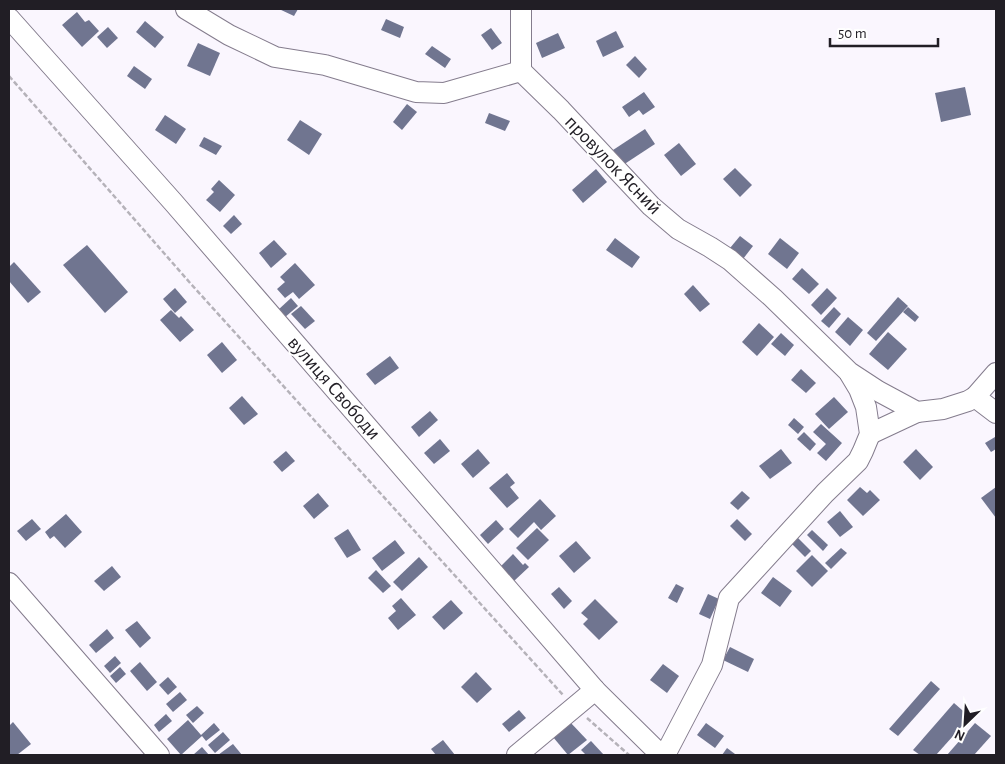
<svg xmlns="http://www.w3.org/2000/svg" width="1005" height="764" font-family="'Alegreya Sans',sans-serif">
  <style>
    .building { fill: #707590 }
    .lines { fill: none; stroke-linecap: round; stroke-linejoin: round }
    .minor-casing { stroke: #847c8d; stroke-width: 22 }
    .path { stroke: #b5b2b9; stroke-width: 2.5; stroke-dasharray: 5 2.5; stroke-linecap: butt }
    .minor { stroke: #fff; stroke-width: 20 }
    .labels { text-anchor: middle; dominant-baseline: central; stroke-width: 4; stroke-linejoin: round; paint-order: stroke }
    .street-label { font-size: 20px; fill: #211e25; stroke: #fff }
  </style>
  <rect width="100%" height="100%" fill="#faf6fe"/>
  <g class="building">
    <path d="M279 9H298L294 16Z"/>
    <path d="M77 12 85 22 89 20 99 31 82 47 62 25Z"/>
    <path d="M386 19 404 27 400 38 381 30Z"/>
    <path d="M145 21 164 37 155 48 136 32Z"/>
    <path d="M108 27 118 38 107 48 97 37Z"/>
    <path d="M491 28 502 43 492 50 481 35Z"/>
    <path d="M616 31 624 47 603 57 596 41Z"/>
    <path d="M558 33 565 48 542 58 536 43Z"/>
    <path d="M198 43 220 53 210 76 187 66Z"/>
    <path d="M432 46 451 59 445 68 425 54Z"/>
    <path d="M635 56 647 69 639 78 626 65Z"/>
    <path d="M134 66 152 79 145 89 127 76Z"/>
    <path d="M965 87 971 115 941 122 935 93Z"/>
    <path d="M644 92 655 107 643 115 639 110 629 117 622 107Z"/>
    <path d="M407 104 417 112 402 130 393 122Z"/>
    <path d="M489 113 510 121 505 131 485 123Z"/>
    <path d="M165 115 186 129 176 144 155 130Z"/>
    <path d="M300 120 322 134 309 155 287 140Z"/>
    <path d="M645 129 655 144 623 165 613 150Z"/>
    <path d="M204 137 222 146 216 155 199 146Z"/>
    <path d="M679 143 696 164 681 176 664 155Z"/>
    <path d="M735 168 752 185 740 197 723 179Z"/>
    <path d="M596 169 607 182 583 203 572 190Z"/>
    <path d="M219 180 235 195 220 212 206 200 214 192 211 189Z"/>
    <path d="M234 215 242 224 231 234 223 226Z"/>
    <path d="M740 236 753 246 743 259 730 248Z"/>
    <path d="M615 238 640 257 632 268 606 250Z"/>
    <path d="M780 238 799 253 787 269 768 254Z"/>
    <path d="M274 240 287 254 271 268 259 253Z"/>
    <path d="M87 245 128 292 105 313 63 265Z"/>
    <path d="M14 262 41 292 28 303 9 281V267Z"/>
    <path d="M295 263 315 285 299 299 293 292 285 298 277 289 285 282 280 277Z"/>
    <path d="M802 268 819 284 809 294 792 279Z"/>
    <path d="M693 285 710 304 700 312 684 294Z"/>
    <path d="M175 288 187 302 175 313 163 299Z"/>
    <path d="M827 288 837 298 821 315 811 305Z"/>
    <path d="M898 297 908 306 876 341 867 333Z"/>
    <path d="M291 298 298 306 284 318 278 310Z"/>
    <path d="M301 306 315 321 305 329 291 314Z"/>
    <path d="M834 307 841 314 829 328 821 321Z"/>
    <path d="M908 307 919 317 915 322 903 312Z"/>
    <path d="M171 310 179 318 181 316 194 330 180 342 160 320Z"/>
    <path d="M848 317 863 330 850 346 835 332Z"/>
    <path d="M759 323 774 337 757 356 742 342Z"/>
    <path d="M888 332 907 349 888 370 869 354Z"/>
    <path d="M781 333 794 345 785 356 771 344Z"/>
    <path d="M222 342 237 360 222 373 207 355Z"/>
    <path d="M390 356 399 368 375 385 366 374Z"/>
    <path d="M801 369 816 383 806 393 791 380Z"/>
    <path d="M242 396 258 414 244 425 229 408Z"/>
    <path d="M834 397 848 412 829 429 815 414Z"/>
    <path d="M430 411 438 420 419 437 411 427Z"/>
    <path d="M794 418 804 427 798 434 788 425Z"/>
    <path d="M821 424 842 443 826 461 817 453 826 444 813 432Z"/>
    <path d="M804 432 816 444 810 451 797 439Z"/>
    <path d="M995 437 996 449 991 452 985 443Z"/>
    <path d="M440 439 450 451 434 464 424 453Z"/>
    <path d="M478 449 490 463 473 478 461 464Z"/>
    <path d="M781 449 792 463 770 479 759 466Z"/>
    <path d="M916 449 933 467 920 480 903 462Z"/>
    <path d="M286 451 295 461 282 472 273 462Z"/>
    <path d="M507 473 515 483 510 487 519 498 507 508 489 488Z"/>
    <path d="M860 487 867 493 870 490 880 500 863 516 847 500Z"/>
    <path d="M996 487V518L981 498Z"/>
    <path d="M742 491 750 498 738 510 730 503Z"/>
    <path d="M318 493 329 506 314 519 303 506Z"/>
    <path d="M540 499 556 516 541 530 534 522 518 538 509 529Z"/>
    <path d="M840 511 853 527 840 537 827 522Z"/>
    <path d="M66 514 82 532 65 548 54 536 50 539 45 532Z"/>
    <path d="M32 519 41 529 26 541 17 531Z"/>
    <path d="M737 519 752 534 745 541 730 526Z"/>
    <path d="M496 520 504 529 488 544 480 535Z"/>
    <path d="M537 528 549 540 528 560 516 548Z"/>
    <path d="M348 529 361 550 347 558 334 538Z"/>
    <path d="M812 530 828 545 823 551 807 535Z"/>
    <path d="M795 535 811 551 805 557 789 541Z"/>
    <path d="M395 540 405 553 382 571 372 558Z"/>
    <path d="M576 541 591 558 574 573 559 556Z"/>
    <path d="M841 548 847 553 831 569 825 563Z"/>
    <path d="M513 554 523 565 525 563 529 567 514 581 501 566Z"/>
    <path d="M812 555 828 571 812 587 796 571Z"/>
    <path d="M419 557 428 567 402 591 393 582Z"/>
    <path d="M112 566 121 577 104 591 94 581Z"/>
    <path d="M376 570 391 586 383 593 368 578Z"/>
    <path d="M773 577 792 591 780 607 761 593Z"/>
    <path d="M676 584 684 588 677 603 668 598Z"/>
    <path d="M559 587 572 601 564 609 551 594Z"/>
    <path d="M708 594 719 599 710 619 699 614Z"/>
    <path d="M401 598 416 615 398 630 388 618 396 611 392 606Z"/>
    <path d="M595 599 618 622 599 640 583 624 588 619 581 613Z"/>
    <path d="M451 600 463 613 444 630 432 617Z"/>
    <path d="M137 621 151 638 140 648 125 630Z"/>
    <path d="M107 629 114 638 96 653 89 645Z"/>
    <path d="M730 647 754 659 748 672 723 660Z"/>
    <path d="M115 656 121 663 110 673 104 666Z"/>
    <path d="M140 662 157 682 147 691 130 671Z"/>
    <path d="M663 664 679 676 667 693 650 680Z"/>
    <path d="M120 667 126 674 116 683 110 676Z"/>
    <path d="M476 672 492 689 477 703 461 687Z"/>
    <path d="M168 677 177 687 168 695 159 685Z"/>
    <path d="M931 681 940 689 898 736 889 729Z"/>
    <path d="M180 692 187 700 173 712 166 704Z"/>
    <path d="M954 703 970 717 936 755H920L913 750Z"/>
    <path d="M197 706 204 713 193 723 186 715Z"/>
    <path d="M519 710 526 718 509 732 502 724Z"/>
    <path d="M166 714 172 721 159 732 154 725Z"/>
    <path d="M188 720 201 735 214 723 220 730 206 741 202 736 181 755 167 739Z"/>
    <path d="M13 722 31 744 17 755H9V726Z"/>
    <path d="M570 722 587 740 568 755 553 737Z"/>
    <path d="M706 723 724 736 715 748 697 735Z"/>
    <path d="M975 723 991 736 974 755H947Z"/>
    <path d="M223 732 230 740 215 753 208 745Z"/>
    <path d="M443 740 455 755H436L431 749Z"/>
    <path d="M591 741 604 755H586L581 750Z"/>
    <path d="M233 744 242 755H218Z"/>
    <path d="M202 747 209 755H193Z"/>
    <path d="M727 748 735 754 734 755H722Z"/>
  </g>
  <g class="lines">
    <g class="minor-casing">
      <g id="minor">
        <path d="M186 9 229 35 275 57 325 65 416 92 444 93 521 71 561 110 651 206 678 229 710 247 730 260 773 298 849 372 878 391 917 412 943 409 968 401 975 397 996 373"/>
        <path d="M9 18 173 202 595 690 661 755"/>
        <path d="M521 71V9"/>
        <path d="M975 397 996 413"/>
        <path d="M870 434 917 412"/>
        <path d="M9 583 159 755"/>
        <path d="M517 755 595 690"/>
        <path d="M665 755 712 665 729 598 825 493 858 461 863 451 870 434 866 407 859 389 850 374"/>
      </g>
    </g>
    <g class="path">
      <path d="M9 76 191 284 563 695"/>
      <path d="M587 718 629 755"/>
    </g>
    <use href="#minor" class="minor"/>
  </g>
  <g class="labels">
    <g class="street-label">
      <text transform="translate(613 165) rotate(46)">провулок Ясний</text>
      <text transform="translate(334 388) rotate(49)">вулиця Свободи</text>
    </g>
  </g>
  <rect width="1005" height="764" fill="none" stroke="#211e25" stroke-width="20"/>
  <g transform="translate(965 724) rotate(205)" stroke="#ffffff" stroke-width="4" paint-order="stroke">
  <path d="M0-4L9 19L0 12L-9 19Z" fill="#211e25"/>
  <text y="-8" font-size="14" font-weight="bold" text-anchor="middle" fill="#211e25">N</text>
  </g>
  <path d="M830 38v8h108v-8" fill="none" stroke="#211e25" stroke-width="2.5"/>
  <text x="838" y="38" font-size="15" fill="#211e25" stroke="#ffffff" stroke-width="4" paint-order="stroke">50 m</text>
</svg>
